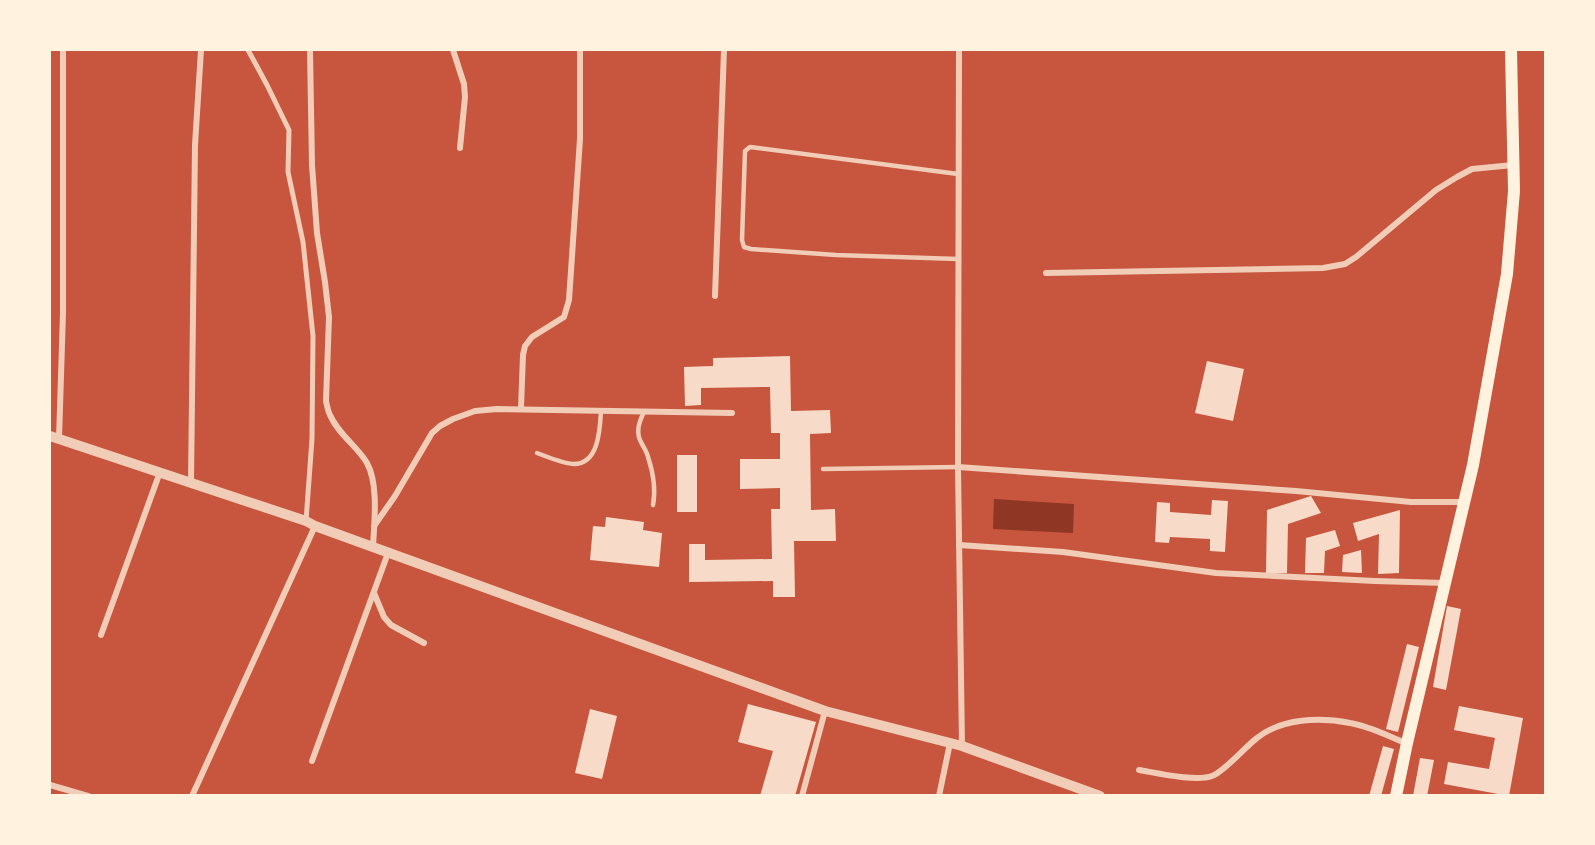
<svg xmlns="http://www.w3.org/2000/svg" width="1595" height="845" font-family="'IBM Plex Serif',serif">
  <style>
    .water { fill: #8f3625 }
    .building { fill: #f7dbc8 }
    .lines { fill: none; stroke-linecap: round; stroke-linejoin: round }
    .service { stroke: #f1ccb7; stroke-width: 4.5 }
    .pedestrian { stroke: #f1ccb7; stroke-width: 5 }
    .minor { stroke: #f1ccb7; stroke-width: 6 }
    .tertiary { stroke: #f1ccb7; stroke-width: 10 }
    .secondary { stroke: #fff3e0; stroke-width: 12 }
  </style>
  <rect width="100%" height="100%" fill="#c8553d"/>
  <path class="water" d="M994 499 1074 504 1073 533 993 529Z"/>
  <g class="building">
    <path d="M790 356 791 411 830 410 831 433 810 434 811 510 835 509 836 541H794L795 597H773V581L689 582V544H705V560L772 559 771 509H780V488L740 489V459H780V433H771L770 387 701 388V405L685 406 684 367 713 366V358Z"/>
    <path d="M1207 361 1244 369 1233 421 1195 413Z"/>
    <rect x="677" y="455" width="20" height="57"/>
    <path d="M1311 496 1321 513 1288 524 1287 573H1266L1267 510Z"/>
    <path d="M1212 500 1228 501 1225 552 1210 551V539L1170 537 1169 543 1155 542 1157 502 1170 503V512L1211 515Z"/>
    <path d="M1400 510 1399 573 1378 574 1379 534 1358 541 1353 523Z"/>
    <path d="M606 517 644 522 643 530 662 533 659 567 590 560 593 526 605 527Z"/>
    <path d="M1335 530 1340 546 1325 551 1324 573H1305L1306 538Z"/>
    <path d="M1361 550 1362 573 1342 572 1343 555Z"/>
    <path d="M1447 606 1461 609 1446 690 1433 687Z"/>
    <path d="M1407 644 1419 647 1398 732 1386 729Z"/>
    <path d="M748 704 816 722 795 796H760L773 751 738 742Z"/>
    <path d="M1459 706 1523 718 1509 796 1444 784 1448 762 1489 769 1495 738 1454 730Z"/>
    <path d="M590 709 617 716 602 779 575 773Z"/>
    <path d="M1383 746 1394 749 1381 796H1369Z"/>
    <path d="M1420 758 1434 760 1427 796H1413Z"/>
  </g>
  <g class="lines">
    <g class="service">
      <path d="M958 174 750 147 745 151 742 240 744 247 751 249 836 255 958 259"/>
      <path d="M644 412C639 422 635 433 642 444 644 448 647 452 648 457 653 472 656 489 653 505"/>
      <path d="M537 453C548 457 564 464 574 464 599 464 600 428 601 411"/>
      <path d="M823 469 958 467"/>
    </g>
    <path class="pedestrian" d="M248 50 267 85 289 130 288 172 303 242 313 336 312 439 306 521"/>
    <g class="minor">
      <path d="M310 50 312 165 317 233 325 282 329 317 326 401C327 406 328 411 330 415 338 434 357 446 367 463 379 485 374 524 373 547"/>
      <path d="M453 50 464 84 465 97 460 148"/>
      <path d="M959 50 958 467 962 746"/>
      <path d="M1046 273 1323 268 1345 264 1356 257 1436 190 1457 177 1472 169 1513 165"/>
      <path d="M715 296 724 50"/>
      <path d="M521 408 523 355 525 346 532 337 564 317 569 300 580 139V50"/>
      <path d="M59 439 63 313V50"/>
      <path d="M958 467 1296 491 1411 502H1463"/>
      <path d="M191 483 195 145 201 50"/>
      <path d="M374 526 395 496 432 433 440 426 453 419 475 411 497 409 732 413"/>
      <path d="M959 545 1063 552 1216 573 1375 581 1445 583"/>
      <path d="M374 593 384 617 391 625 424 643"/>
      <path d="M101 635 160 472"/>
      <path d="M312 761 388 553"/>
      <path d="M1139 770C1157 773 1196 782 1212 776 1224 772 1246 746 1257 738 1282 718 1320 717 1350 723 1369 726 1388 736 1406 743"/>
      <path d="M50 785 88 796"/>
      <path d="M192 796 315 526"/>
      <path d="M802 796 825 711"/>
      <path d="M939 796 950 743"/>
    </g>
    <path class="tertiary" d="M50 436 306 521 315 526 825 711 962 746 1100 796"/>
    <path class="secondary" d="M1396 796 1407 743 1473 465 1507 274 1514 191 1511 50"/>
  </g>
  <rect width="1595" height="845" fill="none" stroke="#fff3e0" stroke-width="102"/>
</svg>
